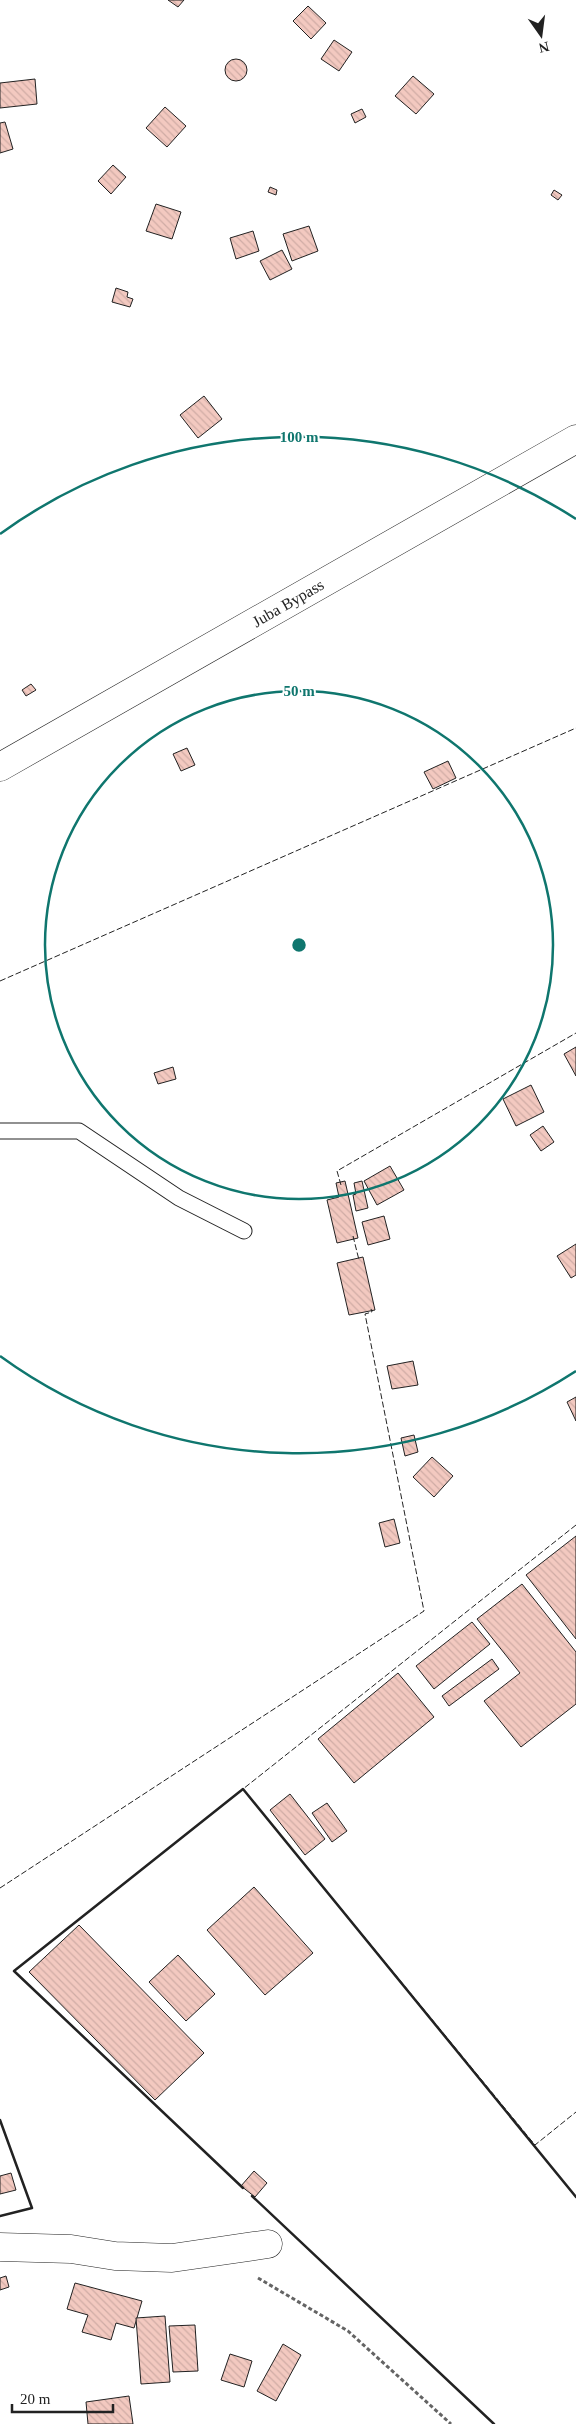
<svg xmlns="http://www.w3.org/2000/svg" width="576" height="2424" font-family="'Times New Roman',serif">
  <style>
    .building { fill: url(#building-back-hatch); stroke: #222 }
    .lines { fill: none; stroke-linecap: round; stroke-linejoin: round }
    .lane-casing { stroke: #222; stroke-width: 17 }
    .street-casing { stroke: #222; stroke-width: 29 }
    .primary-casing { stroke: #222; stroke-width: 29 }
    .path { stroke: #646464; stroke-width: 3; stroke-dasharray: 4 2.5; stroke-linecap: butt }
    .lane { stroke: #fff; stroke-width: 15 }
    .street { stroke: #fff; stroke-width: 28 }
    .primary { stroke: #fff; stroke-width: 28 }
    .fence { stroke: #222; stroke-width: 1; stroke-dasharray: 6 2.5; stroke-linecap: butt }
    .wall { stroke: #222; stroke-width: 2.5 }
    .ring { fill: none; stroke: #0f766e; stroke-width: 2.5 }
    .labels { text-anchor: middle; dominant-baseline: central; stroke-width: 4; stroke-linejoin: round; paint-order: stroke }
    .street-label { font-size: 16px; fill: #222; stroke: #fff }
    .centre { fill: #0f766e; stroke: #fff; stroke-width: 2.5 }
    .ring-label { font-size: 15px; text-anchor: middle; font-weight: bold; fill: #0f766e; stroke: #fff; stroke-width: 4; stroke-linejoin: round; paint-order: stroke }
  </style>
  <defs>
    <pattern id="building-back-hatch" width="6" height="6" patternUnits="userSpaceOnUse" patternTransform="scale(1.25)"><rect width="6" height="6" fill="#f3c9c0"/><path d="M-1 5l2 2M0 0l6 6M5-1l2 2" fill="none" stroke="#d0aca5"/></pattern>
  </defs>
  <rect width="100%" height="100%" fill="#fff"/>
  <g class="building">
    <path d="M168 0H184L178 7Z"/>
    <path d="M308 6 326 23 311 39 293 21Z"/>
    <path d="M334 40 352 52 339 71 321 59Z"/>
    <circle cx="236" cy="70" r="11"/>
    <path d="M413 76 434 94 416 114 395 96Z"/>
    <path d="M35 79 37 104 0 108V83Z"/>
    <path d="M165 107 186 126 167 147 146 128Z"/>
    <path d="M362 109 366 117 355 123 351 114Z"/>
    <path d="M5 122 13 149 0 153V123Z"/>
    <path d="M113 165 126 177 111 194 98 181Z"/>
    <path d="M270 187 277 190 276 195 268 192Z"/>
    <path d="M554 190 562 195 558 200 551 195Z"/>
    <path d="M156 204 181 212 172 239 146 231Z"/>
    <path d="M309 226 318 251 292 261 283 234Z"/>
    <path d="M253 231 259 251 236 259 230 238Z"/>
    <path d="M282 250 292 269 270 280 260 261Z"/>
    <path d="M116 288 128 292 127 297 133 299 130 307 112 302Z"/>
    <path d="M204 396 222 419 198 438 180 415Z"/>
    <path d="M31 684 36 690 26 696 22 690Z"/>
    <path d="M187 748 195 765 181 771 173 754Z"/>
    <path d="M448 761 456 778 433 789 424 772Z"/>
    <path d="M576 1047V1076L564 1054Z"/>
    <path d="M173 1067 176 1079 158 1084 154 1073Z"/>
    <path d="M531 1085 544 1112 516 1126 503 1099Z"/>
    <path d="M543 1126 554 1142 541 1151 530 1135Z"/>
    <path d="M390 1166 404 1190 377 1205 364 1181Z"/>
    <path d="M345 1181 358 1238 337 1243 327 1200 339 1197 336 1183Z"/>
    <path d="M362 1181 368 1208 356 1211 353 1195 356 1194 354 1183Z"/>
    <path d="M384 1216 390 1239 368 1245 362 1222Z"/>
    <path d="M576 1244V1275L571 1278 557 1256Z"/>
    <path d="M363 1257 375 1310 349 1315 337 1263Z"/>
    <path d="M413 1361 418 1385 392 1389 387 1366Z"/>
    <path d="M576 1397V1421L567 1402Z"/>
    <path d="M414 1435 418 1452 405 1456 401 1438Z"/>
    <path d="M432 1457 453 1476 434 1497 413 1477Z"/>
    <path d="M394 1519 400 1543 385 1547 379 1523Z"/>
    <path d="M576 1536V1639L526 1575Z"/>
    <path d="M522 1584 576 1652V1704L521 1747 484 1701 520 1673 477 1619Z"/>
    <path d="M472 1622 490 1644 434 1689 416 1666Z"/>
    <path d="M492 1659 499 1669 449 1706 442 1696Z"/>
    <path d="M398 1673 434 1717 354 1783 318 1739Z"/>
    <path d="M290 1794 325 1839 305 1855 270 1810Z"/>
    <path d="M327 1803 347 1831 332 1842 312 1813Z"/>
    <path d="M254 1887 313 1953 265 1995 207 1930Z"/>
    <path d="M79 1925 204 2053 155 2100 29 1972Z"/>
    <path d="M178 1955 215 1994 186 2021 149 1982Z"/>
    <path d="M254 2171 267 2183 255 2197 241 2186Z"/>
    <path d="M11 2173 16 2190 0 2194V2176Z"/>
    <path d="M6 2276 9 2287 0 2290V2278Z"/>
    <path d="M75 2283 142 2301 134 2328 116 2323 111 2340 82 2332 88 2315 67 2309Z"/>
    <path d="M165 2316 170 2382 141 2384 136 2318Z"/>
    <path d="M195 2325 198 2371 173 2372 169 2326Z"/>
    <path d="M283 2344 301 2355 276 2401 257 2391Z"/>
    <path d="M230 2354 252 2361 244 2387 221 2380Z"/>
    <path d="M129 2396 133 2424H88L86 2402Z"/>
  </g>
  <g class="lines">
    <g class="lane-casing">
      <path id="lane" d="M0 1131H79L179 1198 244 1231"/>
    </g>
    <g class="street-casing">
      <path id="street" d="M0 2247 71 2249 115 2256 172 2258 268 2244"/>
    </g>
    <g class="primary-casing">
      <path id="primary" d="M0 767 576 439"/>
    </g>
    <path class="path" d="M258 2278 348 2331 451 2424"/>
    <use href="#lane" class="lane"/>
    <use href="#street" class="street"/>
    <use href="#primary" class="primary"/>
    <g class="fence">
      <path d="M0 981 576 728"/>
      <path d="M341 1185 337 1171 576 1033"/>
      <path d="M353 1236 359 1260"/>
      <path d="M576 1525 243 1789 535 2145 576 2112"/>
      <path d="M0 1888 424 1611 365 1314 372 1312 371 1309"/>
    </g>
    <g class="wall">
      <path d="M0 2120 32 2208 0 2216"/>
      <path d="M243 2188 14 1971 243 1789 576 2197"/>
      <path d="M252 2196 494 2424"/>
    </g>
  </g>
  <g class="ring">
    <circle cx="299" cy="945" r="254"/>
    <path d="M576 1371A508 508 0 0 1 0 1356M0 534A508 508 0 0 1 576 519"/>
  </g>
  <g class="labels">
    <g class="street-label">
      <text transform="translate(288 603) rotate(-30)">Juba Bypass</text>
    </g>
  </g>
  <circle cx="299" cy="945" r="8" class="centre"/>
  <g class="ring-label">
    <text x="299" y="442">100 m</text>
    <text x="299" y="696">50 m</text>
  </g>
  <g transform="translate(541 35) rotate(166)" stroke="#ffffff" stroke-width="4" paint-order="stroke">
  <path d="M0-4L9 19L0 12L-9 19Z" fill="#222222"/>
  <text y="-8" font-size="14" font-weight="bold" text-anchor="middle" fill="#222222">N</text>
  </g>
  <path d="M12 2404v8h101v-8" fill="none" stroke="#222222" stroke-width="2.5"/>
  <text x="20" y="2404" font-size="15" fill="#222222" stroke="#ffffff" stroke-width="4" paint-order="stroke">20 m</text>
</svg>
